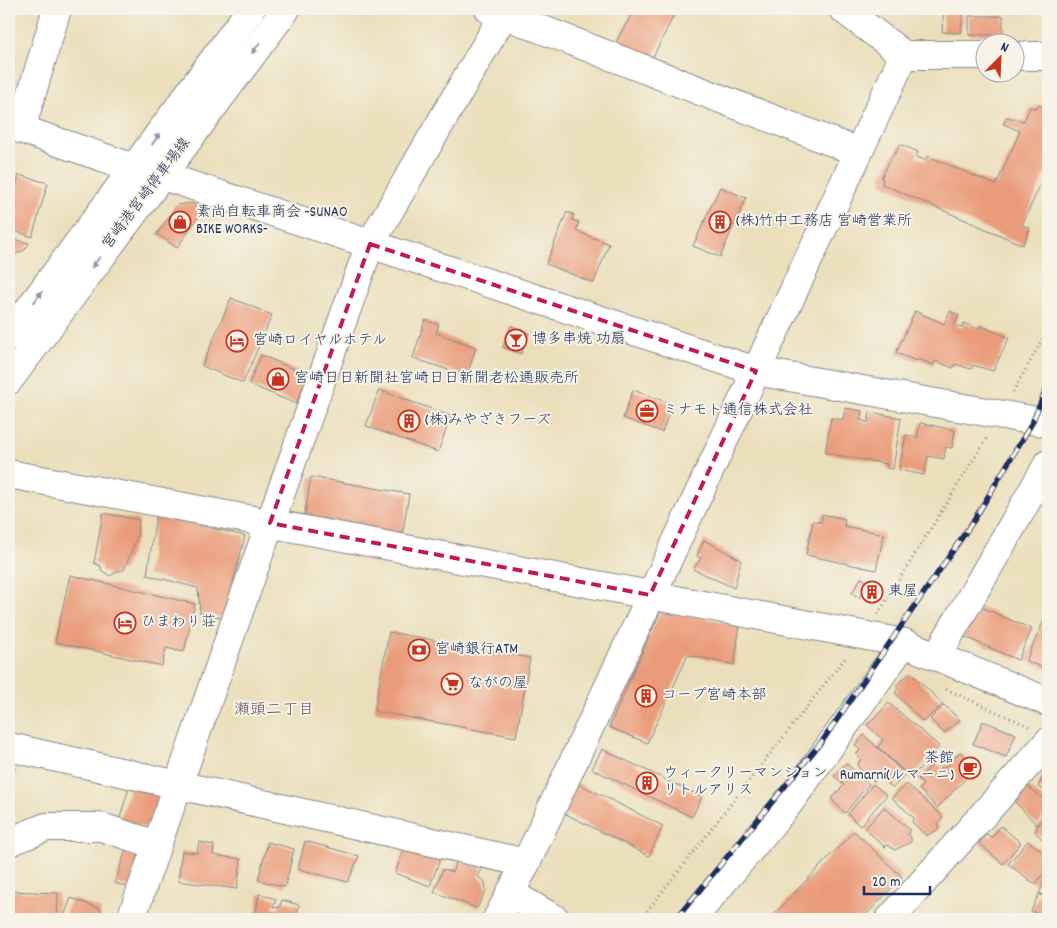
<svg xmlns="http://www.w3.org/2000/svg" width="1057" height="928" font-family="Dekko,'Klee One',sans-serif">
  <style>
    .building { fill: #ea9b79 }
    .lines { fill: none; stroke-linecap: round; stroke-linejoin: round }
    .minor-casing { stroke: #83878c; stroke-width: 30 }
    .major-casing { stroke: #83878c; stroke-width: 30 }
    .path { stroke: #83878c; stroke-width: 3; stroke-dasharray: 1 4; stroke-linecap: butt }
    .minor { stroke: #fff; stroke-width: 28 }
    .major { stroke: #fff; stroke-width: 28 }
    .rail-casing { stroke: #1b2f5e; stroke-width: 5.5 }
    .rail { stroke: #f7f3e8; stroke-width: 4; stroke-dasharray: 11; stroke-linecap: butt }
    .oneway { fill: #8d97ae }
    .marked { fill: none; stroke: #c2185b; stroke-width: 4; stroke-dasharray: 10 6; stroke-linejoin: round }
    .labels { text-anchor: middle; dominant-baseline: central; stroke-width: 4; stroke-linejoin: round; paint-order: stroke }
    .street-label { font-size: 15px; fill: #1b2f5e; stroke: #f7f3e8 }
    .poi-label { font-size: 15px; fill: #1b2f5e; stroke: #f7f3e8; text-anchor: start }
    .neighbourhood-label { font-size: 16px; fill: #635567; stroke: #f7f3e8 }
  </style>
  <rect width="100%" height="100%" fill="#f7f3e8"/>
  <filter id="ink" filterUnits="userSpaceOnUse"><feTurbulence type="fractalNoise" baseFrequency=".02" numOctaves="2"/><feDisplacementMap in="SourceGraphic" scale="10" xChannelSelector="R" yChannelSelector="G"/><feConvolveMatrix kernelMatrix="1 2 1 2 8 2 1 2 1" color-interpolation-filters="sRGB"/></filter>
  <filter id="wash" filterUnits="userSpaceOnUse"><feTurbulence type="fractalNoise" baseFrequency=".0096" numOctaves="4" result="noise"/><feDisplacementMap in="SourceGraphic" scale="20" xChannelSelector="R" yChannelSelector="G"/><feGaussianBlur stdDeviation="1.12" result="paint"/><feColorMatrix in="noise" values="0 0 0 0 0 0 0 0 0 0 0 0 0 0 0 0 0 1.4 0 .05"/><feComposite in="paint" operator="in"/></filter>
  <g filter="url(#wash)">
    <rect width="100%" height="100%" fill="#ebdfbb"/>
    <g id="blocks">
      <g class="building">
        <path d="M629 9H677L652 59 616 42 630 17Z"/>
        <path d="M944 9H963L961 33 942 32Z"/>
        <rect x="969" y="16" width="34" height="19"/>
        <path d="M1039 105 1048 109V168L1022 225 1030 228 1023 245 882 184 883 179 881 178 893 154H895L900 144 918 152 916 157 925 160 928 156 996 185 1020 131 1003 124 1007 117 1024 121 1030 107 1034 108Z"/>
        <path d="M19 175 48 183 32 237 9 229V211Z"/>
        <path d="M720 187 746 198 720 257 693 246Z"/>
        <path d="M192 203 203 210 177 248 157 234 177 205Z"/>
        <path d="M567 212 574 215 572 220 579 222 576 231 609 244 594 283 546 264Z"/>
        <path d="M9 238 29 243 25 250 14 255 9 262Z"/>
        <path d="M231 298 272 315 243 383 202 366Z"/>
        <path d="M915 311 944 324 950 311 959 315 955 325 962 328 964 323 978 329 980 325 1009 338 993 371 973 365 971 369 955 364 953 368 935 361 933 365 919 359 917 361 896 353Z"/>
        <path d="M425 320 439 325 436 333 476 347 467 376 413 358Z"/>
        <path d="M511 326 529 333 521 354 503 347Z"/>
        <path d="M261 355 308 375 296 404 249 384Z"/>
        <path d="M379 390 451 416 438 452 366 426Z"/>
        <path d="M633 390 672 404 662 432 623 418Z"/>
        <path d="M845 408 862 411 860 420 868 422 870 412 901 418 893 469 886 468 887 464 825 453 831 418 843 420Z"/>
        <path d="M920 423 955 430 952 448 946 447 944 459 928 456 924 475 899 470 906 435 917 438Z"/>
        <path d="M311 477 409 494 402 536 304 519Z"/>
        <path d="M103 513 139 520 137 537 124 570 118 571 110 576 101 570V566L94 563Z"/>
        <path d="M822 514 845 519 844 526 884 534 876 570 806 555 813 521 821 522Z"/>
        <path d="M156 515 245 536 224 618 200 613 198 588 147 575Z"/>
        <path d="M704 540 741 560 734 588 693 569 701 558 697 556Z"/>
        <path d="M70 575 195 604 184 652 166 648 162 666 55 642Z"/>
        <path d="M861 578 869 583 859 598 852 593Z"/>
        <path d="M871 585 879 590 874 598 866 593Z"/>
        <path d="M976 605 1032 629 1018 660 963 636Z"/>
        <path d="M661 610 740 625 734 665 688 655 647 743 609 727Z"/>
        <path d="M1047 613H1048V670L1026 661Z"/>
        <path d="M389 632 530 658 516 737 374 711Z"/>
        <path d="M909 674 915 677 943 704 923 722 895 693 898 688 896 685Z"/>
        <path d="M889 703 939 746 911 778 878 747 883 740 867 725Z"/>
        <path d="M944 705 960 720 944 733 930 719Z"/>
        <path d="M983 721 1016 734 1006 757 973 744Z"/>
        <path d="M864 735 905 774 893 788 884 779 879 777 874 782 857 766 861 759 856 755 860 750 855 745Z"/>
        <path d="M602 749 702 797 692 817 592 769Z"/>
        <path d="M960 752 976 768 937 808 919 789 923 785 918 779 936 761 943 769Z"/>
        <path d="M846 763 869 784 845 813 831 799 844 785 834 776Z"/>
        <path d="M1048 764V792L1038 787Z"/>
        <path d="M9 766 15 768 9 791Z"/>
        <path d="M132 778 166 794 151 829 119 821Z"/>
        <path d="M575 782 663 826 649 856 560 811Z"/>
        <path d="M873 784 887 795 860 826 848 814Z"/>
        <path d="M907 784 943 817 938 823 939 827 937 830 926 836 912 822 914 818 892 798Z"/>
        <path d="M1028 786 1048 803V811L1037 825 1015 802Z"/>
        <path d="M884 807 910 830 908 834 911 838V842L895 850 888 845 885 847 865 829Z"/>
        <path d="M1048 814V845L1035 832 1037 827Z"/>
        <path d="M1001 826 1021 843 1003 864 979 843 986 834 992 837Z"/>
        <path d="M854 831 902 877 862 919H780L774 914Z"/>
        <path d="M129 840 148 846 132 888 115 883Z"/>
        <path d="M305 841 359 856 348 882 298 869Z"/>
        <path d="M407 841 442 854 430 886 395 873Z"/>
        <path d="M1028 841 1048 855V868L1035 884 1008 864Z"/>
        <path d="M199 842 214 845 213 855 241 859 237 889 178 881 182 851 197 853Z"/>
        <path d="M268 842 294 849 285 887 258 880Z"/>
        <path d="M461 861 482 869 478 877 485 882 486 890 477 908 434 892 443 869 452 872 456 863Z"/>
        <path d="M1048 875V897L1039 893Z"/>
        <path d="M9 891 58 893 57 919H9Z"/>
        <path d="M259 894 276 899 273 907 279 908 282 900 299 905 296 919H255Z"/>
        <path d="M1039 894 1048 899V919L1031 911Z"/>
        <path d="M71 898 101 909 100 917 105 919H63Z"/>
      </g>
    </g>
  </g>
  <g filter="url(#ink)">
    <use href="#blocks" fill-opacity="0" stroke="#83878c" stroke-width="1"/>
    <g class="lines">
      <g class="minor-casing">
        <g id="minor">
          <path d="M489 9 858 152"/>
          <path d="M843 9 904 55H984"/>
          <path d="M1014 56H1048"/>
          <path d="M9 125 134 168 160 175 756 371 1048 423"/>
          <path d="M21 129 57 9"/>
          <path d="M9 474 904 643 1048 702"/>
          <path d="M937 656 1048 464"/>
          <path d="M9 747 526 863"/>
          <path d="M9 842 46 827H101L157 845"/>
          <path d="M510 893 555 919"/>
          <path d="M131 919 270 523 370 244 507 9"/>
          <path d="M497 919 526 863 904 55"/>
          <path d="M692 919 789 803 904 643"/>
          <path d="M890 919 1048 742"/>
        </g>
      </g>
      <g class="major-casing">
        <g id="major">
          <path d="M9 336 134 168 251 9"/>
          <path d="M9 380 286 9"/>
        </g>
      </g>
      <g class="path">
        <path d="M1013 392 1048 329"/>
        <path d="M878 614 988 436"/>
        <path d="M946 689 1030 727"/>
        <path d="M641 919 846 657"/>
      </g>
      <use href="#minor" class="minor"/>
      <use href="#major" class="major"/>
      <g class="rail-casing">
        <path id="rail" d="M676 919 823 740 974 520 1032 423 1048 385"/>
      </g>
      <use href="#rail" class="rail"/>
    </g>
    <defs><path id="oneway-solid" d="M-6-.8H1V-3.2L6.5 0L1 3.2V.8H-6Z" transform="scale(1.25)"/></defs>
    <g class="oneway">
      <use href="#oneway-solid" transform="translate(256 48) rotate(127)"/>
      <use href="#oneway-solid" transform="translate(156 139) rotate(-54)"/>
      <use href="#oneway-solid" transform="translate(96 262) rotate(127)"/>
      <use href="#oneway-solid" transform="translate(38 297) rotate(-53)"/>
    </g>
  </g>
  <path class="marked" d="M370 244 756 371 650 595 270 523Z"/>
  <defs>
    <g id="shop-ring" transform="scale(1.125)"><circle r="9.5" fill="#f7f3e8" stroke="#c8321e" stroke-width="1.5"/><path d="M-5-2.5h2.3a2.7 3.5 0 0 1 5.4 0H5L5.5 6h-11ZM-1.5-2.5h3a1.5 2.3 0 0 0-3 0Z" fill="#c8321e"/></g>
    <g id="building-ring" transform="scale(1.125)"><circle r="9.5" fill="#f7f3e8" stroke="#c8321e" stroke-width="1.5"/><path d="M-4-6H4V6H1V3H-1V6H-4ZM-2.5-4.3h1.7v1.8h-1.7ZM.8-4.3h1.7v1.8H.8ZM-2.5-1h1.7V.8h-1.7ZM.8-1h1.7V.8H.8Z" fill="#c8321e"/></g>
    <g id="bar-ring" transform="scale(1.125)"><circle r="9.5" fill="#f7f3e8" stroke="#c8321e" stroke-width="1.5"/><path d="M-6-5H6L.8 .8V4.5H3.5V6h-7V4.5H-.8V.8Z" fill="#c8321e"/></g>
    <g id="hotel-ring" transform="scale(1.125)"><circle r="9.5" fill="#f7f3e8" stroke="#c8321e" stroke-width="1.5"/><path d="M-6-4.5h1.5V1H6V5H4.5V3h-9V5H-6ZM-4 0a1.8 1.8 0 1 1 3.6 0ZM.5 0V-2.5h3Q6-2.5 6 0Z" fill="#c8321e"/></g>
    <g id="office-ring" transform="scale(1.125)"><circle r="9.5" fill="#f7f3e8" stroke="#c8321e" stroke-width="1.5"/><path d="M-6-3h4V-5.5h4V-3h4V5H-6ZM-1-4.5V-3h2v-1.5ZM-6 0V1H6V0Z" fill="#c8321e"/></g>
    <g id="bank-ring" transform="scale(1.125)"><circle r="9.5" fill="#f7f3e8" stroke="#c8321e" stroke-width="1.5"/><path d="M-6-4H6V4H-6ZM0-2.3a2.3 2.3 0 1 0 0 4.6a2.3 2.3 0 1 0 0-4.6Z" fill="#c8321e"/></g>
    <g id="supermarket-ring" transform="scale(1.125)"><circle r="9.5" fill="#f7f3e8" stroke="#c8321e" stroke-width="1.5"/><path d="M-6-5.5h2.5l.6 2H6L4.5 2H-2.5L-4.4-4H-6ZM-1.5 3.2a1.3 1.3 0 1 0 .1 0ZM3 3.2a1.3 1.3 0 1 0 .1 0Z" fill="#c8321e"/></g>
    <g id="cafe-ring" transform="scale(1.125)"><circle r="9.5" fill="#f7f3e8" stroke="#c8321e" stroke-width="1.5"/><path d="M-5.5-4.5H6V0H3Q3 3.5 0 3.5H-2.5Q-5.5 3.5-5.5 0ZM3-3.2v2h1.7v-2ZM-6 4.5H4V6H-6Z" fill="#c8321e"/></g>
  </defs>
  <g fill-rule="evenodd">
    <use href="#shop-ring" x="180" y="222"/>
    <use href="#building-ring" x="720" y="222"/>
    <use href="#bar-ring" x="516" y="340"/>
    <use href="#hotel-ring" x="237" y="341"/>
    <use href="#shop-ring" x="278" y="379"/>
    <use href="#office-ring" x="647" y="411"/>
    <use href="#building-ring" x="409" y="421"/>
    <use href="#building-ring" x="872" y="592"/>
    <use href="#hotel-ring" x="125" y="623"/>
    <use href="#bank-ring" x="419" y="650"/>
    <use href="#supermarket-ring" x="452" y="684"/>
    <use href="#building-ring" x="646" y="696"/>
    <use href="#cafe-ring" x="970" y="768"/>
    <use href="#building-ring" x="647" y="783"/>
  </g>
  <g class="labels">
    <g class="street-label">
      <text transform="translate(147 194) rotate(-53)">宮崎港宮崎停車場線</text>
    </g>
    <g class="poi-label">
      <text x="196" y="213">素尚自転車商会 -SUNAO<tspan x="196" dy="17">BIKE WORKS-</tspan></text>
      <text x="736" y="222">(株)竹中工務店 宮崎営業所</text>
      <text x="532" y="340">博多串焼 功扇</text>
      <text x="253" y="341">宮崎ロイヤルホテル</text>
      <text x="294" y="379">宮崎日日新聞社宮崎日日新聞老松通販売所</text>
      <text x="663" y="411">ミナモト通信株式会社</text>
      <text x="425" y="421">(株)みやざきフーズ</text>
      <text x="888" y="592">東屋</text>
      <text x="141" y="623">ひまわり荘</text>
      <text x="435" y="650">宮崎銀行ATM</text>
      <text x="468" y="684">ながの屋</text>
      <text x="662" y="696">コープ宮崎本部</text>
      <text x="954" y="759" text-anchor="end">茶館<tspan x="954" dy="17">Rumarni(ルマーニ)</tspan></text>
      <text x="663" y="774">ウィークリーマンション<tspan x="663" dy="17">リトルアリス</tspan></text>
    </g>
    <g class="neighbourhood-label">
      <text x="274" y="710">瀬頭二丁目</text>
    </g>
  </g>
  <rect width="1057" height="928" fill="none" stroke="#f7f3e8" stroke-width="30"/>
  <g transform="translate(1000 58) rotate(24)"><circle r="24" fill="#f7f3e8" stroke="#9fa5b1"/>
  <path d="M0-4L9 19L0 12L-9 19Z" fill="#c8321e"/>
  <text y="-8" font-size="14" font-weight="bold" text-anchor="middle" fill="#1b2f5e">N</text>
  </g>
  <path d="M864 886v8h66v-8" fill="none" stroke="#1b2f5e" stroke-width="2.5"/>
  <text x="872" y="886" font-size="15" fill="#1b2f5e" stroke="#f7f3e8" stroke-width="4" paint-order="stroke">20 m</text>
</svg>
